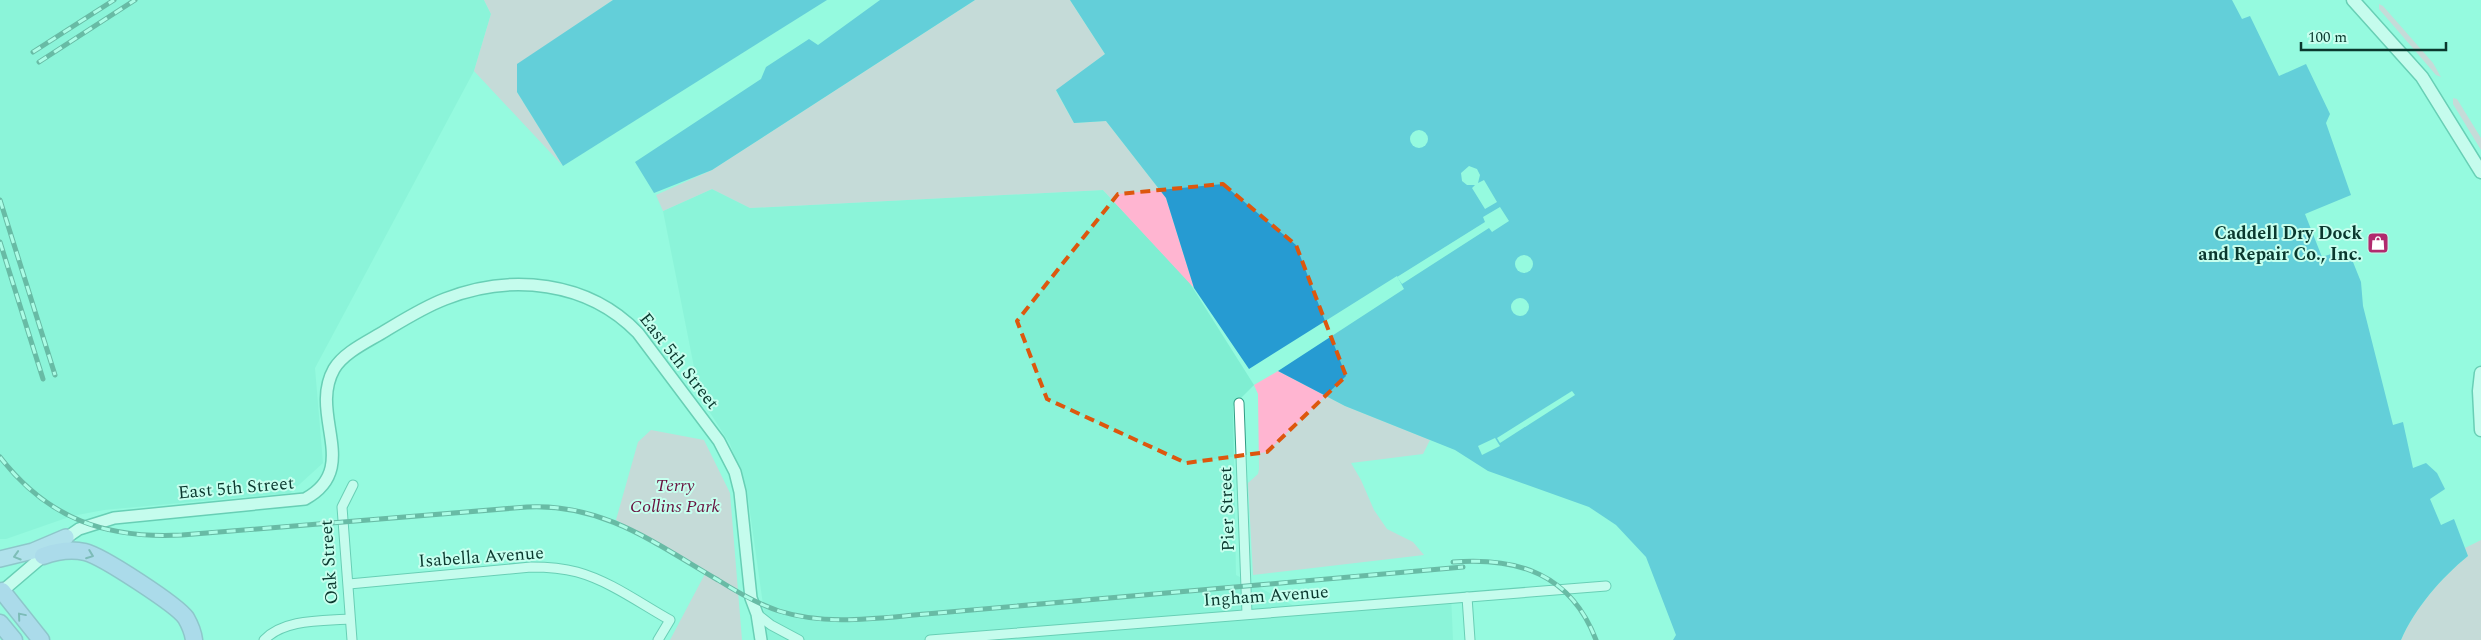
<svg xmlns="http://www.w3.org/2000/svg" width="2481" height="640" font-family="Spectral,serif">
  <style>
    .built { fill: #7feed2 }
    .green { fill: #ffb5d1 }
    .water { fill: #269bd2 }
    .pier { fill: #95fadf }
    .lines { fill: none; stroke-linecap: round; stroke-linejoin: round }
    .minor-casing { stroke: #319c84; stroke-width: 11 }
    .tertiary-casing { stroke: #319c84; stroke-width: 14 }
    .secondary-casing { stroke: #319c84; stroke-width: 15 }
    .trunk-casing { stroke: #848ab2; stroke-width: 18 }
    .motorway-casing { stroke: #848ab2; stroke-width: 19 }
    .minor { stroke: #fff; stroke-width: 9 }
    .tertiary { stroke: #fff; stroke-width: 11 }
    .secondary { stroke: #fff; stroke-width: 12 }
    .trunk { stroke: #d0c4fa; stroke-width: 15 }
    .motorway { stroke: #c5b6f9; stroke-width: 16 }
    .rail-casing { stroke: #316f60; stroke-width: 5 }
    .rail { stroke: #c6ffee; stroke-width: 3; stroke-dasharray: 9; stroke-linecap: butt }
    .oneway { stroke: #5e7189 }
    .oneway2 { stroke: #63778a }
    .marked { fill: none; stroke: #dd570e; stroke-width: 4; stroke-dasharray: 10 6; stroke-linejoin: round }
    .labels { text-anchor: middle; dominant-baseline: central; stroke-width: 4; stroke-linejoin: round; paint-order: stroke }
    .poi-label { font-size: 18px; font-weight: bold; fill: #0a382e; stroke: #c6ffee; text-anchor: end }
    .street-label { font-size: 18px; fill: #0a382e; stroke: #c6ffee }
    .park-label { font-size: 18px; font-style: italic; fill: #69123f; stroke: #c6ffee }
  </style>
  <rect width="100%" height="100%" fill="#95fadf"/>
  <g class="built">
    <path d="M0 0H484L491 14 474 71 315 368 323 463 290 493 104 510 72 516 6 539H0Z"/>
    <path d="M712 189 750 208 1103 190 1189 282 1254 385 1233 406 1236 575 1296 607 1451 594 1453 640H768L747 491 730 444 700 397 663 211Z"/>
  </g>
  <g class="green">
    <path d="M484 0H613L517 65V92L563 166 474 71 491 14Z"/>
    <path d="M975 0H1070L1105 54 1056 91 1074 123 1106 121 1166 198 1194 288 1103 190 750 208 712 189 663 211 656 195 712 170Z"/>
    <path d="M2379 4 2383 6 2433 63 2441 77 2436 75 2379 9Z"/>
    <path d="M2453 98 2457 99 2481 138V150L2453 104Z"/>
    <path d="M1278 371 1345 406 1430 440 1423 454 1351 463 1361 480 1374 510 1387 529 1413 542 1424 555 1253 575 1248 483 1258 474 1259 469 1258 394 1254 385Z"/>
    <path d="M651 430 704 440 730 493 742 640H670L706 572 616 520 638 442Z"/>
    <path d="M2481 540V640H2401C2415 608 2441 578 2468 556L2465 548Z"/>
  </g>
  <g class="water">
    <path d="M613 0H827L563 166 517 92V64Z"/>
    <path d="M880 0H975L712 170 654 193 635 162 761 79 766 67 809 39 818 45Z"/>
    <path d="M1070 0H2232L2242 19 2250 16 2279 76 2306 64 2330 114 2326 123 2351 195 2305 214 2322 257 2343 250 2349 252 2361 282 2363 306 2393 425 2403 422 2413 468 2426 463 2437 473 2445 489 2430 499 2441 525 2454 519 2468 556C2441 578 2415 608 2401 640H1673L1676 635 1646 557 1616 525 1589 507 1488 471 1455 450 1345 406 1278 371 1404 289 1397 276 1249 369 1194 288 1166 198 1106 121 1074 123 1056 90 1105 54Z"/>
  </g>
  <g class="pier">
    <circle cx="1419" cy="139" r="9"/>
    <path d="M1469 166 1477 169 1480 175 1478 183 1484 180 1497 202 1485 209 1472 188 1475 185H1467L1462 181 1461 173Z"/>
    <path d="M1500 207 1509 221 1492 232 1489 228 1402 284 1397 277 1485 222 1483 217Z"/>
    <circle cx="1524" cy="264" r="9"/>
    <circle cx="1520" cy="307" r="9"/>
    <path d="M1572 391 1575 395 1500 443 1497 438Z"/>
    <path d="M1495 438 1500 446 1482 455 1478 446Z"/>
  </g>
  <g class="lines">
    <g class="minor-casing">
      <g id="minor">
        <path d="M1239 403 1247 614"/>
        <path d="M349 584 531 567C546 567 562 568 577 572 610 581 641 604 670 620L658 640"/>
        <path d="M1467 597 1470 640"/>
        <path d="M757 614 771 625 799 640"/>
        <path d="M264 640C284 619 322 621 349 619"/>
        <path d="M352 640 342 507 353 485"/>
        <path d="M930 640 1606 586"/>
      </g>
    </g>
    <g class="tertiary-casing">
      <g id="tertiary">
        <path d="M60 542 79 529 114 518 305 499C362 468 308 415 334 369 344 352 369 341 385 331 405 319 424 307 445 299 511 273 588 281 638 333L719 441 735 472 740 492 751 598 757 614 761 640"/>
        <path d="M0 593 48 552"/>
      </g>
    </g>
    <g class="secondary-casing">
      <g id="secondary">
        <path d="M2353 0 2422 77 2481 172"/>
        <path d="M2481 373 2479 391 2481 430"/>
      </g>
    </g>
    <g class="trunk-casing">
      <path id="trunk" d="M0 559 33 551 66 537"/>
    </g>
    <g class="motorway-casing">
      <g id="motorway">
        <path d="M43 556C57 551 71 549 85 552 102 556 177 605 186 618 190 625 193 632 194 640"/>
        <path d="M2 591 41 640"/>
        <path d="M0 623 14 640"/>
      </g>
    </g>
    <use href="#minor" class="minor"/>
    <use href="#tertiary" class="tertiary"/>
    <use href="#secondary" class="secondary"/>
    <use href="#trunk" class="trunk"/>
    <use href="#motorway" class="motorway"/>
    <g class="rail-casing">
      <g id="rail">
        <path d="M33 52 114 0"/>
        <path d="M39 62 135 0"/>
        <path d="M0 200 55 375"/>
        <path d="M0 242 43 379"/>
        <path d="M0 457C48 519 106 539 182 535L527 507C603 503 656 544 718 580 737 592 758 604 779 611 827 626 877 618 926 614L1463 567"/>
        <path d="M1453 562C1518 557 1571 574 1596 640"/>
      </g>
    </g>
    <use href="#rail" class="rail"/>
  </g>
  <defs><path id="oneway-chevron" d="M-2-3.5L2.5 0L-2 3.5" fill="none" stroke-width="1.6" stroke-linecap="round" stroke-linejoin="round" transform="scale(1.25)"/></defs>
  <g class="oneway">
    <use href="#oneway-chevron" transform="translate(90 555) rotate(21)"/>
    <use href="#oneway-chevron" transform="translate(21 616) rotate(-130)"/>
  </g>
  <use class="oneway2" href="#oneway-chevron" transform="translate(17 556) rotate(163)"/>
  <path d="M0 0H2481V640H0ZM1223 184 1296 245 1346 376 1267 452 1186 463 1047 399 1017 321 1118 194Z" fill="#95fadf" fill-opacity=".55" fill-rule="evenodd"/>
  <path class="marked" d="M1223 184 1296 245 1346 376 1267 452 1186 463 1047 399 1017 321 1118 194Z"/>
  <defs>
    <g id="shop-square" transform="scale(1.125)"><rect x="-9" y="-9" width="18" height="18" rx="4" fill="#b12a6e" stroke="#c6ffee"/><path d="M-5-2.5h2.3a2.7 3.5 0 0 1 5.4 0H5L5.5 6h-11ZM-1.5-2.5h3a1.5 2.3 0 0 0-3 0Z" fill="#fff"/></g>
  </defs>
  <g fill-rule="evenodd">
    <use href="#shop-square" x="2378" y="243"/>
  </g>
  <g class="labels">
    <g class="poi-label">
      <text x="2362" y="233">Caddell Dry Dock<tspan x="2362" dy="21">and Repair Co., Inc.</tspan></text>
    </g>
    <g class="street-label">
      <text transform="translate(679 361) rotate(52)">East 5th Street</text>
      <text transform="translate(236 488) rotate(-5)">East 5th Street</text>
      <text transform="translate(1227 509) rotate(-92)">Pier Street</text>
      <text transform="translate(481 557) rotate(-4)">Isabella Avenue</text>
      <text transform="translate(329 562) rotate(-94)">Oak Street</text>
      <text transform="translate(1266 596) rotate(-4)">Ingham Avenue</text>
    </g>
    <g class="park-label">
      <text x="675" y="485">Terry<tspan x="675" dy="21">Collins Park</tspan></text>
    </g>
  </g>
  <path d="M2301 42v8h145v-8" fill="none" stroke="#0a382e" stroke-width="2.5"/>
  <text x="2308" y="42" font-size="15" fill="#0a382e" stroke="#c6ffee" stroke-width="4" paint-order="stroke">100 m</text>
</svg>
